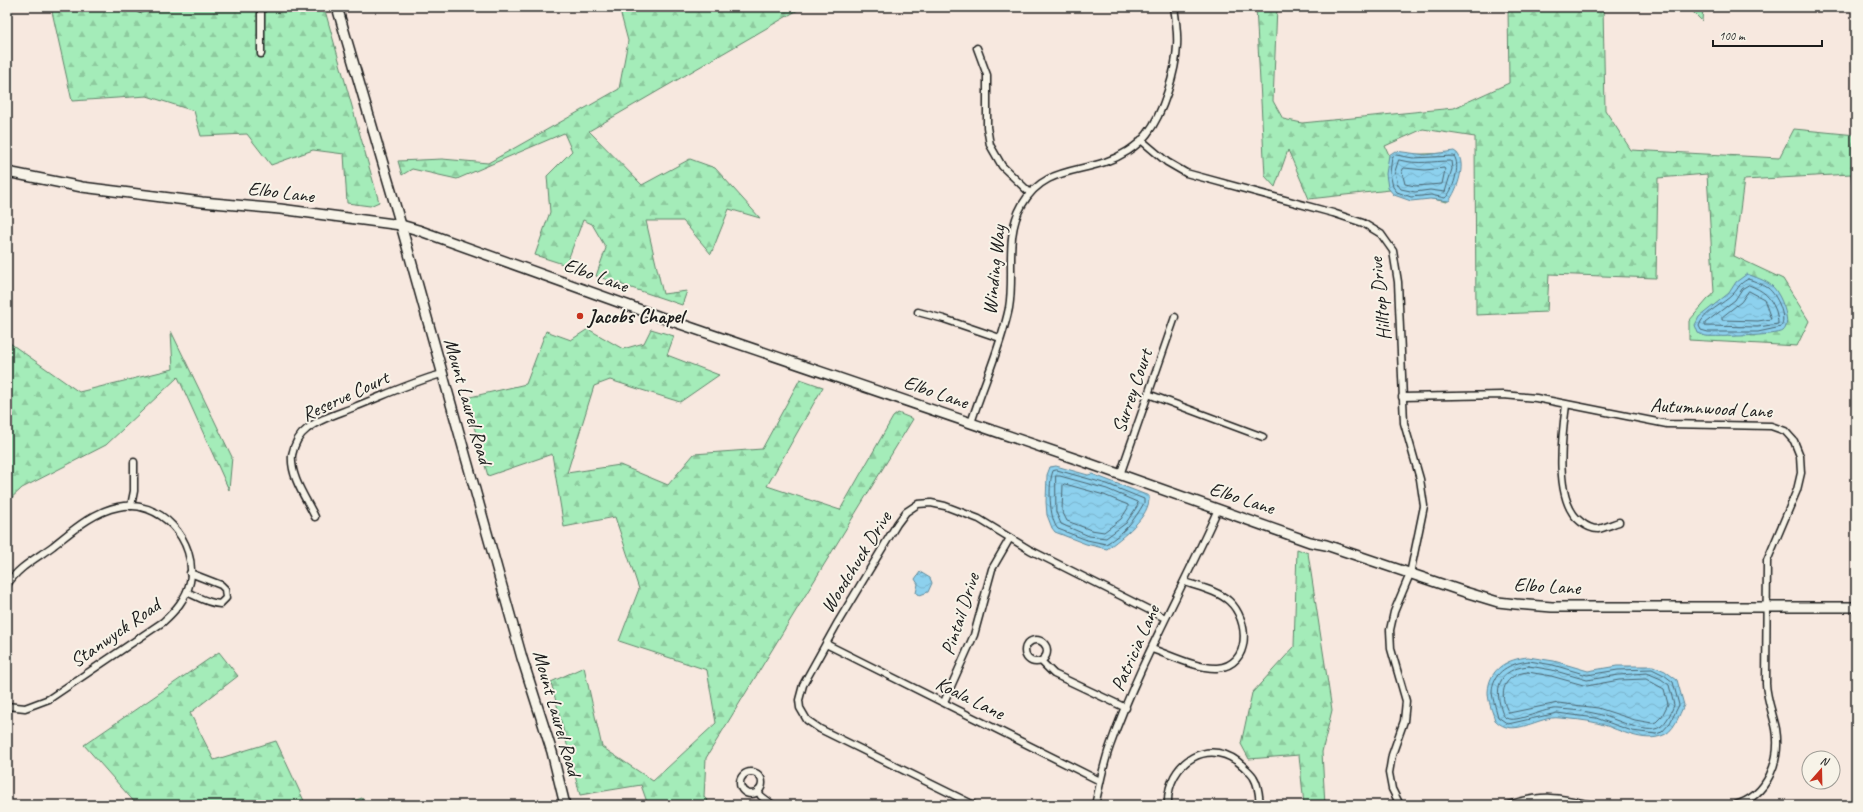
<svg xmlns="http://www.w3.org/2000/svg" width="1863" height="812" font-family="Caveat,sans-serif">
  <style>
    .forest { fill: url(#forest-firs); stroke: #60846a }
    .water { fill: url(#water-waves); stroke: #60899a }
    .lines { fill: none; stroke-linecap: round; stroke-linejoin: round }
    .shore { stroke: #496470; stroke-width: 1 }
    .street-casing { stroke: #1c1c1c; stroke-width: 9 }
    .secondary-casing { stroke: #1c1c1c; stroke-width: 12 }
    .street { stroke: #f7f3e8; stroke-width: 6 }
    .secondary { stroke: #f7f3e8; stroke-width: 9 }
    .poi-dot { fill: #c8321e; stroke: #f7f3e8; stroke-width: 1.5 }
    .labels { text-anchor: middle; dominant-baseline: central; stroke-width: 4; stroke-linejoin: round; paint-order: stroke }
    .street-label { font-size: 20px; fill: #1c1c1c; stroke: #f7f3e8 }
    .poi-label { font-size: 20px; font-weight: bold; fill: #1c1c1c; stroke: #f7f3e8; text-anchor: start }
  </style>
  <defs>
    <pattern id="forest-firs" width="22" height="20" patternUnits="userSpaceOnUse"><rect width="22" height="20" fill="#a4ecb9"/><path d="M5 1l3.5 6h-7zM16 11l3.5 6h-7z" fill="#8dca9e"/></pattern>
    <pattern id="water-waves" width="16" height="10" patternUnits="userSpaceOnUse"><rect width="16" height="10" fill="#8dd1ee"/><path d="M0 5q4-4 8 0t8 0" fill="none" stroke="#79b3cc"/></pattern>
  </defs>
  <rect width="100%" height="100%" fill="#f7e8df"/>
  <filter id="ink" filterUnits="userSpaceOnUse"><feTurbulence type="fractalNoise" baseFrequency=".025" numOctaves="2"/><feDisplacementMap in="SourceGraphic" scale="8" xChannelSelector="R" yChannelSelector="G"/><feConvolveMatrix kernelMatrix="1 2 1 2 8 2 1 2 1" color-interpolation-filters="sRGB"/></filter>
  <g filter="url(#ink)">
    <g class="forest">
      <path d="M51 7H324L379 202 370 206 347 203 344 154 313 150 271 165 247 134 201 136 194 111 147 96 72 101Z"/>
      <path d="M619 7H803L589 131 642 185 690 159 715 168 760 218 729 209 711 254 683 221H646L663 294 687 291 682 305 596 276 606 248 592 224 583 220 566 265 535 255 550 212 547 176 572 151 564 133 457 179 412 169 402 175 398 161 442 159 488 163 619 89 628 41Z"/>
      <path d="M1256 7H1277L1273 101 1283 119 1302 123 1454 108 1509 83 1508 7H1603L1605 110 1631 150 1779 158 1794 129 1856 135V209L1851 174 1744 180 1734 256 1783 279 1809 321 1797 346 1689 340V321L1714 292 1707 174 1658 178 1656 278 1549 274 1547 312 1476 315 1475 137 1423 129 1385 146 1389 155 1457 153 1447 202 1390 190 1309 199 1288 150 1275 187 1265 176Z"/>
      <path d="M1688 7H1703L1702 21Z"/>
      <path d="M588 329 623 349 644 343 651 329 674 336 667 355 719 375 680 402 610 380 594 386 567 473 620 465 668 485 694 454 762 449 800 379 823 387 767 486 840 510 893 417 898 413 913 419 706 758 704 797 712 805H648L641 785 580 795 551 682 584 667 602 747 653 781 716 723 707 670 619 641 639 589 615 517 564 527 552 454 488 476 466 398 526 384 546 331 571 340Z"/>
      <path d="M171 331 232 457 229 490 178 377 106 445 22 488 7 502V341L79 392 173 369Z"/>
      <path d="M1297 549 1308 553 1332 710 1322 752 1325 805H1304L1299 755 1249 759 1241 744 1252 693 1294 647Z"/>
      <path d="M219 652 238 676 190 713 214 760 276 741 306 805H137L84 745Z"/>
      <path d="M362 798 365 805H342Z"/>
    </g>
    <g class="water">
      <path d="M1395 151 1426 155 1454 151C1469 159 1457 191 1449 201L1430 199 1411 201 1394 195 1388 188 1386 174 1389 155Z"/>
      <path d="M1747 274C1755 277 1765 280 1772 286 1780 293 1793 323 1783 331 1777 336 1717 337 1706 336 1703 336 1701 334 1698 333L1695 325 1699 317 1729 293 1736 282Z"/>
      <path d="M1056 466 1088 475 1092 474 1149 496C1151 517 1121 538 1107 549L1086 544 1055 532 1052 528 1047 515 1046 502 1047 475 1050 467Z"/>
      <path d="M920 572 930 578 932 583 928 592 920 595 916 593 918 584 915 579Z"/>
      <path d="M1528 657 1554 661 1588 671 1617 666H1653L1665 671 1677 680 1684 705C1679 715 1674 733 1661 736 1640 743 1617 728 1597 723 1585 720 1572 719 1560 718 1538 715 1514 740 1495 720 1492 711 1488 701 1488 692 1489 668 1508 659 1528 657Z"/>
    </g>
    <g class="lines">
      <g class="shore">
        <path d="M1396 155 1413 158 1454 156C1461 165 1453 192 1445 198L1431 195 1411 197 1397 192 1393 187 1390 173 1392 157Z"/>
        <path d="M1399 160C1419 165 1432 161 1451 161L1452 169 1445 192 1430 190 1415 192 1401 189 1398 185 1395 172Z"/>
        <path d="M1404 168 1425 170 1444 168 1445 170 1442 184 1415 186 1405 184 1402 172Z"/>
        <path d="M1748 279C1755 281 1762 284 1768 288 1777 295 1787 317 1781 327L1758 332H1708L1701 330 1699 326C1703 312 1724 304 1733 294 1740 287 1737 285 1748 279Z"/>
        <path d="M1749 285C1764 291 1770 296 1776 311 1777 316 1778 319 1778 324L1758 327 1705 326V323L1735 300 1742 289Z"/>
        <path d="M1749 291 1764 299 1771 319 1758 321 1722 320V317L1741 302Z"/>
        <path d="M1057 470 1107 484 1144 499V503C1134 521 1124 533 1106 544L1087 540 1058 529C1049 520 1048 482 1053 471Z"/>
        <path d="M1056 476H1060L1107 489 1137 502 1138 505 1126 523 1106 538 1089 536 1061 524 1056 512Z"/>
        <path d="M1065 484 1104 495 1128 505V508L1121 519 1104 532 1091 530 1067 521 1062 511 1063 485Z"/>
        <path d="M1529 661 1553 665 1587 675 1618 670 1652 669 1664 675 1673 682 1679 705 1670 723 1662 732 1656 734 1632 731 1596 718 1557 713 1508 724 1498 717C1496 709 1493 700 1492 693 1492 671 1511 663 1529 661Z"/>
        <path d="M1529 666 1552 670 1587 680 1619 675 1647 673 1661 679 1669 685 1674 705C1671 713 1667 722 1660 727 1647 736 1612 717 1598 714 1586 711 1572 710 1559 709 1545 707 1517 724 1506 718 1502 715 1501 709 1500 705 1494 681 1505 668 1529 666Z"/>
        <path d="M1528 672 1551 676 1587 686 1619 680 1646 679 1664 689 1668 704 1662 716 1656 722 1652 723 1635 720 1598 708 1558 703 1509 713C1497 693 1504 674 1528 672Z"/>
      </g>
      <g class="street-casing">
        <g id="street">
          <path d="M140 9 146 7"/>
          <path d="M977 48 987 75V127L990 145 1002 166 1030 193"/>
          <path d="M261 54V7"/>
          <path d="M1141 140 1167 162 1186 173 1333 213 1363 223 1381 234 1393 251 1398 282 1404 423 1420 479 1424 506 1410 574 1394 612 1390 630 1391 649 1406 701 1404 721 1392 755 1389 773 1392 789 1400 805"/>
          <path d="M918 312 944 319 1000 338"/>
          <path d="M1148 394 1263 437"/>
          <path d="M1402 397 1503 395 1536 398 1667 424 1771 426 1785 431 1794 441 1800 456 1801 473 1797 490 1767 561 1766 684C1767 700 1773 714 1776 729 1781 760 1768 796 1735 805"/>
          <path d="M1566 405C1562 435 1553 502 1581 522 1586 526 1592 529 1598 529 1605 528 1612 524 1619 522"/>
          <path d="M971 423C983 385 1001 347 1009 308 1015 274 1004 236 1022 205 1042 170 1072 173 1105 162 1120 157 1137 147 1147 134 1163 114 1176 71 1177 46 1178 33 1176 20 1174 7"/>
          <path d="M1120 475 1175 317"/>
          <path d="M131 506 134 491V462"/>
          <path d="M315 517C306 498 290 477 292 455 294 445 299 435 307 429 320 418 341 413 357 406 385 395 412 382 442 374"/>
          <path d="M7 585C18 567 37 558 53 546 72 531 93 512 118 507 160 498 198 541 190 582 186 599 175 611 163 622L49 699 25 708 7 706"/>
          <path d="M187 592C198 597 207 603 220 604L226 598 225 589 221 585 190 573"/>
          <circle cx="1036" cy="651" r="11"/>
          <path d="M826 644 1100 781"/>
          <path d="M1152 649C1170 655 1198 669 1217 668 1251 666 1250 620 1229 601 1218 591 1199 587 1185 582"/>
          <path d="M1041 661 1054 674 1126 708"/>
          <path d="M944 702 974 635 992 569 1010 538"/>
          <circle cx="751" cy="783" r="11"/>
          <path d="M758 791 761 796 773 805"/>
          <path d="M974 805 820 729 807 720 800 708 799 700 803 685 838 622 897 524 906 512 918 504 931 503 945 506 979 519 1030 550 1165 618"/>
          <path d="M1095 805C1100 785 1103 765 1110 746 1139 664 1183 588 1218 509"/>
          <path d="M1168 805C1166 762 1211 734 1244 767 1247 770 1252 774 1254 778 1259 786 1259 796 1260 805"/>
          <path d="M1508 805C1542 794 1558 797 1592 805"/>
        </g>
      </g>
      <g class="secondary-casing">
        <g id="secondary">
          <path d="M337 7 401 225 522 658 552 752 565 805"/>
          <path d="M7 172 82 187 202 202 280 209 401 225 418 230 663 318 1082 461 1310 542 1326 545 1465 592 1498 602 1516 604 1552 607H1856"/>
        </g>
      </g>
      <use href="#street" class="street"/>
      <use href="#secondary" class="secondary"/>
    </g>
  </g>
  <circle class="poi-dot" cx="580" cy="316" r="4"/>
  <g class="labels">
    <g class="street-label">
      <text transform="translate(281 192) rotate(7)">Elbo Lane</text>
      <text transform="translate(994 270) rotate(-84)">Winding Way</text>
      <text transform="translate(596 275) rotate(20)">Elbo Lane</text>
      <text transform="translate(1380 299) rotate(-96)">Hilltop Drive</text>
      <text transform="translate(1132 391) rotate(-71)">Surrey Court</text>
      <text transform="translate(936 392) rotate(19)">Elbo Lane</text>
      <text transform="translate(345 396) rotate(-25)">Reserve Court</text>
      <text transform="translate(468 401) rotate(74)">Mount Laurel Road</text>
      <text transform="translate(1711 408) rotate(3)">Autumnwood Lane</text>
      <text transform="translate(1242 498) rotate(18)">Elbo Lane</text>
      <text transform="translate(856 562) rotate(-58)">Woodchuck Drive</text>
      <text transform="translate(1547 586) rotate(3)">Elbo Lane</text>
      <text transform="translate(960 614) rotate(-72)">Pintail Drive</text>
      <text transform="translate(115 633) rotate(-35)">Stanwyck Road</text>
      <text transform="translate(1135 648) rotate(-66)">Patricia Lane</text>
      <text transform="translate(970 698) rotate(26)">Koala Lane</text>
      <text transform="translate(557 713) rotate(74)">Mount Laurel Road</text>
    </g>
    <g class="poi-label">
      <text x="588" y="316">Jacobs Chapel</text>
    </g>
  </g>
  <rect width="1863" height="812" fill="none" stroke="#f7f3e8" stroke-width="24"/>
  <rect x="12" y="12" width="1839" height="788" fill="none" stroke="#1c1c1c" stroke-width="1.5" filter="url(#ink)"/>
  <g transform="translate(1821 770) rotate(20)"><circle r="19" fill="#f7f3e8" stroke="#9f9d96"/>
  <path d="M0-3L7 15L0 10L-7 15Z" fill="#c8321e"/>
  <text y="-6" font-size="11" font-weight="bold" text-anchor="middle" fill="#1c1c1c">N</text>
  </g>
  <path d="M1713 40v6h109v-6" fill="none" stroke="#1c1c1c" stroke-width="2"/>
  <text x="1719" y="40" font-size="12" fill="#1c1c1c" stroke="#f7f3e8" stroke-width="3" paint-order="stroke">100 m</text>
</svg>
